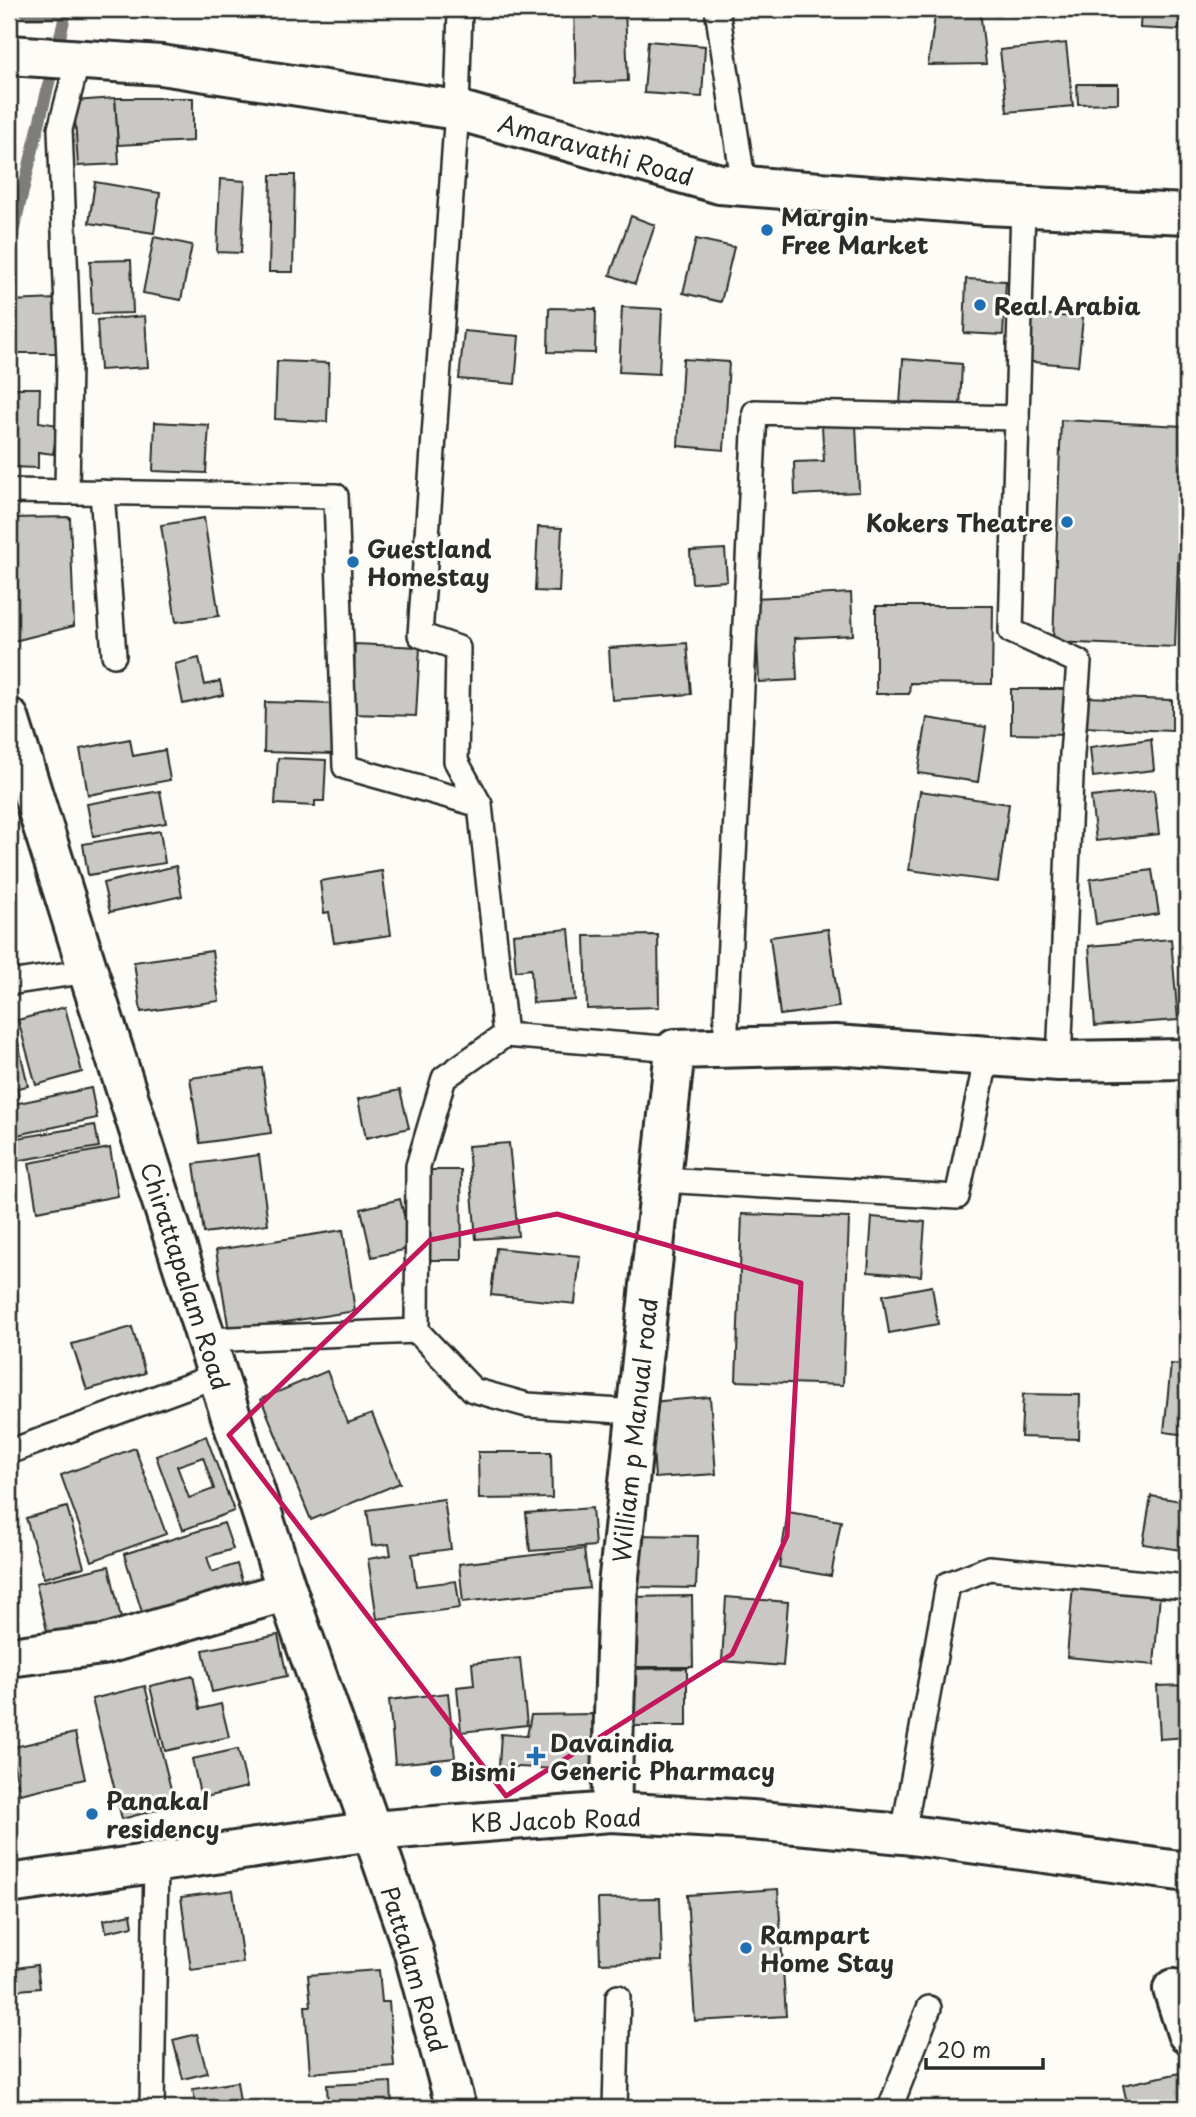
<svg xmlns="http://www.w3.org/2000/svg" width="1196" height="2117" font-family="'Playpen Sans',sans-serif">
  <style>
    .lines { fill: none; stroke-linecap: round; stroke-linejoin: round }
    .stream { stroke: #7e7d7b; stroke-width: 12 }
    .building { fill: #c9c8c4; stroke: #2b2b2b; stroke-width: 2; fill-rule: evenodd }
    .service-casing { stroke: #2b2b2b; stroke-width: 28 }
    .minor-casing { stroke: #2b2b2b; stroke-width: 44 }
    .tertiary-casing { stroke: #2b2b2b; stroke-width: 44 }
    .secondary-casing { stroke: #2b2b2b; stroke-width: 44 }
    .service { stroke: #fdfcf7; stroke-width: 23 }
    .minor { stroke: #fdfcf7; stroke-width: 38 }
    .tertiary { stroke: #fdfcf7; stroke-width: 38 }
    .secondary { stroke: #fdfcf7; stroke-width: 38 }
    .marked { fill: none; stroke: #c2185b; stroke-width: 5; stroke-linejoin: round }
    .poi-dot { fill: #1f6fb2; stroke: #fdfcf7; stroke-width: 2.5 }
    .labels { text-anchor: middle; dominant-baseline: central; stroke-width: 6; stroke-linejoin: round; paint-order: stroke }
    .street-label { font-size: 24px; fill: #2b2b2b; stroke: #fdfcf7 }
    .poi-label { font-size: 24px; font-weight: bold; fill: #2b2b2b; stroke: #fdfcf7; text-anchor: start }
  </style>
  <rect width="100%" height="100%" fill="#fdfcf7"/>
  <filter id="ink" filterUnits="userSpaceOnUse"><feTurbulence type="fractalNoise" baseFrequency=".0143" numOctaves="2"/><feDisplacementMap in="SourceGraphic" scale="14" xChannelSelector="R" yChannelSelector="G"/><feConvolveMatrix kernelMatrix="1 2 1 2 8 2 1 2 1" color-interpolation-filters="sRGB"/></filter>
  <g filter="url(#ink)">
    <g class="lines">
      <path class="stream" d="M9 249 66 12 26 13V9"/>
    </g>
    <g class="building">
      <path d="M574 9H625L628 81 576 83Z"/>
      <path d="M936 9H980L986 64 928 65Z"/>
      <path d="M994 9H1035L995 15Z"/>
      <path d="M1141 9H1180L1179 30 1140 28Z"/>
      <path d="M648 41 705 46 702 97 644 93Z"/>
      <path d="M1066 43 1073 106 1007 112 1000 50Z"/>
      <path d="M1077 84H1118V103L1078 104Z"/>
      <path d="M115 98H193V141L118 145Z"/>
      <path d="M115 98 119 164 78 166 74 101Z"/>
      <path d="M271 175H295L293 272H269Z"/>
      <path d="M220 179 245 181 241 253 217 252Z"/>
      <path d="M95 182 160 193 154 233 89 223Z"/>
      <path d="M631 216 655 225 635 284 610 275Z"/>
      <path d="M154 237 192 245 181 300 143 293Z"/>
      <path d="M696 239 734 247 721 302 683 293Z"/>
      <path d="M131 260 133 313 92 314 90 261Z"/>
      <path d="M966 279 1006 281 1003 335 964 333Z"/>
      <path d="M57 299 58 353H9V301Z"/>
      <path d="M622 307 662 309 659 374 619 372Z"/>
      <path d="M549 308 596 309 595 353 548 352Z"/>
      <path d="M1028 313 1083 318 1078 366 1023 361Z"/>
      <path d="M145 316 148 367 100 370 97 320Z"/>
      <path d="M464 331 519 336 515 384 459 379Z"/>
      <path d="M683 359 729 362 724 450 678 446Z"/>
      <path d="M903 359 962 364 960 409 900 405Z"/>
      <path d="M277 361 329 363 327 422 275 419Z"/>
      <path d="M9 388H40L39 422 58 425 53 454 38 452V468L9 467Z"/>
      <path d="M1061 420 1183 426 1175 647 1053 642Z"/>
      <path d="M155 422 209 425 206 473 153 471Z"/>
      <path d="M856 424 859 492 795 495 794 462 824 461 822 426Z"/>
      <path d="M70 517 74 626 14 641 9 621V518Z"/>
      <path d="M204 518 219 616 176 622 161 525Z"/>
      <path d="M538 527 562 528 559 592 535 591Z"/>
      <path d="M725 549 727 581 692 583 690 551Z"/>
      <path d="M851 593 853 635 795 638 797 680 759 682 755 598Z"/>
      <path d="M876 606H993L992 684 910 683 909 694H876Z"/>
      <path d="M687 643 691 694 612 700 609 648Z"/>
      <path d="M355 644 420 647 416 716 352 714Z"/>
      <path d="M199 658 205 685 220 681 223 695 183 704 175 664Z"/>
      <path d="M1011 689H1070V735L1011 734Z"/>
      <path d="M1084 697 1172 700V731L1082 727Z"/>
      <path d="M265 702 335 704 334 754 264 752Z"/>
      <path d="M927 718 986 727 978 782 918 773Z"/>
      <path d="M130 739 133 756 165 750 170 780 88 795 80 749Z"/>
      <path d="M1151 739 1154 770 1093 777 1090 747Z"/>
      <path d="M278 758 326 760 324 801H315V806L275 804Z"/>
      <path d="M1154 790 1159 834 1096 841 1091 797Z"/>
      <path d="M160 791 166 823 93 836 87 804Z"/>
      <path d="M920 791 1009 804 998 882 909 870Z"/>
      <path d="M160 831 165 863 88 875 83 844Z"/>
      <path d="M176 866 182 896 110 912 103 883Z"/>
      <path d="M1152 870 1159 914 1096 924 1090 879Z"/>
      <path d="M382 871 391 935 334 943 329 912 324 913 320 881Z"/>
      <path d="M569 929 575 1000 533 1003 531 969 516 971 513 934Z"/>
      <path d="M828 929 839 1007 780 1015 770 937Z"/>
      <path d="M658 935 659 1007 587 1009 585 936Z"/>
      <path d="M1171 939 1178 1020 1095 1026 1089 946Z"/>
      <path d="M212 951 219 1001 141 1012 134 962Z"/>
      <path d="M65 1007 82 1072 36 1085 18 1020Z"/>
      <path d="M15 1029 28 1086 17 1088 19 1098 9 1100V1030Z"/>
      <path d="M262 1068 271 1133 200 1143 190 1078Z"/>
      <path d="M91 1088 97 1118 12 1136 9 1105Z"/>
      <path d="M400 1090 409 1128 366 1138 358 1099Z"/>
      <path d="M95 1125 99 1147 15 1161 12 1139Z"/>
      <path d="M509 1143 518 1236 476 1239 468 1146Z"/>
      <path d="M110 1148 118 1196 37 1211 29 1163Z"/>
      <path d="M259 1155 268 1224 204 1233 194 1164Z"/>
      <path d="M425 1170H461L462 1260H426Z"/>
      <path d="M400 1199 412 1248 372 1257 361 1209Z"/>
      <path d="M742 1214 849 1218 843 1385 736 1381Z"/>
      <path d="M872 1217 925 1222 921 1276 868 1272Z"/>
      <path d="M343 1230 355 1311 229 1331 216 1250Z"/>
      <path d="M496 1248 580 1256 575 1304 491 1295Z"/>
      <path d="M932 1286 938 1324 889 1333 883 1295Z"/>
      <path d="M132 1327 145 1373 87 1390 72 1344Z"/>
      <path d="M1171 1364 1187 1366V1435L1164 1432Z"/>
      <path d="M327 1371 348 1423 372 1414 400 1483 311 1520 261 1399Z"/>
      <path d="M1023 1394 1080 1395 1079 1439 1021 1437Z"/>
      <path d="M710 1397 716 1474 655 1478 650 1402Z"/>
      <path d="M206 1436 234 1511 183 1530 156 1456ZM203 1457 214 1489 189 1498 177 1466Z"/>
      <path d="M135 1448 166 1534 92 1561 61 1475Z"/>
      <path d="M478 1452H551L552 1498 479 1499Z"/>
      <path d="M1151 1496 1187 1502V1551L1143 1544Z"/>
      <path d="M444 1499 451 1549 412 1554 416 1586 456 1581 460 1608 377 1619 368 1559 391 1555 389 1544 372 1546 367 1510Z"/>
      <path d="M67 1507 84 1567 44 1578 26 1518Z"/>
      <path d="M592 1508 595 1546 530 1551 526 1513Z"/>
      <path d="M788 1512 841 1521 831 1576 779 1567Z"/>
      <path d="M224 1523 233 1549 207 1557 212 1572 237 1564 245 1591 145 1622 124 1554Z"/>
      <path d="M635 1535 698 1536 696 1588 634 1587Z"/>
      <path d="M584 1549 589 1588 463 1602 459 1564Z"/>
      <path d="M109 1566 122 1623 49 1640 36 1583Z"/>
      <path d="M1073 1585 1160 1594 1154 1665 1067 1657Z"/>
      <path d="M692 1596 693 1667H628L627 1597Z"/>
      <path d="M726 1597 788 1602 783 1666 722 1661Z"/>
      <path d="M278 1635 287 1676 212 1692 203 1650Z"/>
      <path d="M520 1658 527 1725 461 1732 457 1687 474 1685 472 1663Z"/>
      <path d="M687 1668V1726H633L632 1669Z"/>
      <path d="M193 1676 200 1709 221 1704 229 1737 165 1751 150 1686Z"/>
      <path d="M1187 1685V1737L1160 1739 1157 1686Z"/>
      <path d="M145 1686 175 1805 122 1819 92 1699Z"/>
      <path d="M448 1693 455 1758 395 1764 389 1700Z"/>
      <path d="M592 1714 593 1771 499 1766 501 1734 527 1736 531 1715Z"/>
      <path d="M75 1733 85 1779 20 1794 10 1748Z"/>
      <path d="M238 1749 247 1787 201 1798 192 1759Z"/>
      <path d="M778 1889 786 2016 695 2021 687 1895Z"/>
      <path d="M233 1890 243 1963 191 1970 181 1897Z"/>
      <path d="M660 1898 662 1961 600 1963 598 1899Z"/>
      <path d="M131 1914 133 1926 106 1932 104 1920Z"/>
      <path d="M37 1965 40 1988 9 1991V1969Z"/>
      <path d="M379 1970 382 2002H389L394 2066 310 2073 305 2006H311L308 1975Z"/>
      <path d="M197 2034 207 2073 183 2079 173 2040Z"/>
      <path d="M1180 2073 1187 2108H1128L1123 2085Z"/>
      <path d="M237 2082 241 2108H196L193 2089Z"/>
      <path d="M391 2082 392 2108H328L327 2085Z"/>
    </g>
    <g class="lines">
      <g class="service-casing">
        <g id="service">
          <path d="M460 9 457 110 420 635 458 648 456 761 480 805"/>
          <path d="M717 9 744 186"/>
          <path d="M1023 207 1011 631 1079 662 1072 754 1059 1061"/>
          <path d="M9 491 336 496 345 767 480 805 505 1035 675 1049"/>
          <path d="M67 492 69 360 60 129 78 60"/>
          <path d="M102 492 114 655"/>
          <path d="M9 983 88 971"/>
          <path d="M725 1048 755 412 1017 418"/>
          <path d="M661 1180 957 1197 987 1056"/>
          <path d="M417 1331 418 1166 444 1078 505 1035"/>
          <path d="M207 1340 417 1331 473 1390 527 1405 636 1412"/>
          <path d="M9 1452 218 1375"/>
          <path d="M903 1834 948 1584 989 1568 1187 1587"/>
          <path d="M152 2108 156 1863"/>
          <path d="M615 2108 618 1997"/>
          <path d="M890 2108 929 2008"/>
        </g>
      </g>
      <g class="minor-casing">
        <g id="minor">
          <path d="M9 1657 103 1645 287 1591"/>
          <path d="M611 1812 618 1586 675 1049 835 1045 1059 1061 1187 1059"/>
          <path d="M1173 1989 1187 2033"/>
        </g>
      </g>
      <g class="tertiary-casing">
        <path id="tertiary" d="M372 1831 413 1950 456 2108"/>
      </g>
      <g class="secondary-casing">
        <g id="secondary">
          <path d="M9 55 161 65 457 110 720 184 985 205 1187 214"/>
          <path d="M9 718 88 971 287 1591 372 1831"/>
          <path d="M9 1884 372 1831 611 1812 751 1820 903 1834 1187 1872"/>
        </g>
      </g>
      <use href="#service" class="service"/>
      <use href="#minor" class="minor"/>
      <use href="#tertiary" class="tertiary"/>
      <use href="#secondary" class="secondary"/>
    </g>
  </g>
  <path class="marked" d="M557 1214 801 1283 787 1536 732 1654 506 1796 229 1435 430 1240Z"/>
  <g class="poi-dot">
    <circle cx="767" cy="230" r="7"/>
    <circle cx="980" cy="305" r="7"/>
    <circle cx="1067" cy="522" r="7"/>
    <circle cx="353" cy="562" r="7"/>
    <path d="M532.5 1745.5h7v7h7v7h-7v7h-7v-7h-7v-7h7z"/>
    <circle cx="436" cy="1771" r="7"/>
    <circle cx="92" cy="1814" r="7"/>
    <circle cx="746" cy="1948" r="7"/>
  </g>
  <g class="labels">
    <g class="street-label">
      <text transform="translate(596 149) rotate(16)">Amaravathi Road</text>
      <text transform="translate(186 1276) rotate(72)">Chirattapalam Road</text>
      <text transform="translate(634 1430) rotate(-84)">William p Manual road</text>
      <text transform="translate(556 1819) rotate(-2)">KB Jacob Road</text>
      <text transform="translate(415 1969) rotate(73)">Pattalam Road</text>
    </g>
    <g class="poi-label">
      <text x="781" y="216">Margin<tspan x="781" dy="28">Free Market</tspan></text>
      <text x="994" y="305">Real Arabia</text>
      <text x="1053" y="522" text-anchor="end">Kokers Theatre</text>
      <text x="367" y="548">Guestland<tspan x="367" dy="28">Homestay</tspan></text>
      <text x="550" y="1742">Davaindia<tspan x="550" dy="28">Generic Pharmacy</tspan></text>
      <text x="450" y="1771">Bismi</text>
      <text x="106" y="1800">Panakal<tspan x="106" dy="28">residency</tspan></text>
      <text x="760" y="1934">Rampart<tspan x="760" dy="28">Home Stay</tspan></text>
    </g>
  </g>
  <rect width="1196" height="2117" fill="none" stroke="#fdfcf7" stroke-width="35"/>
  <rect x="18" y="18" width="1161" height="2082" fill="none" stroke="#2b2b2b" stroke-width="2.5" filter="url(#ink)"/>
  <path d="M926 2058v10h117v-10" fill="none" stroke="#2b2b2b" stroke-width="3.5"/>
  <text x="937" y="2058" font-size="21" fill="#2b2b2b" stroke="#fdfcf7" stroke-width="5" paint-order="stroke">20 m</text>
</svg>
